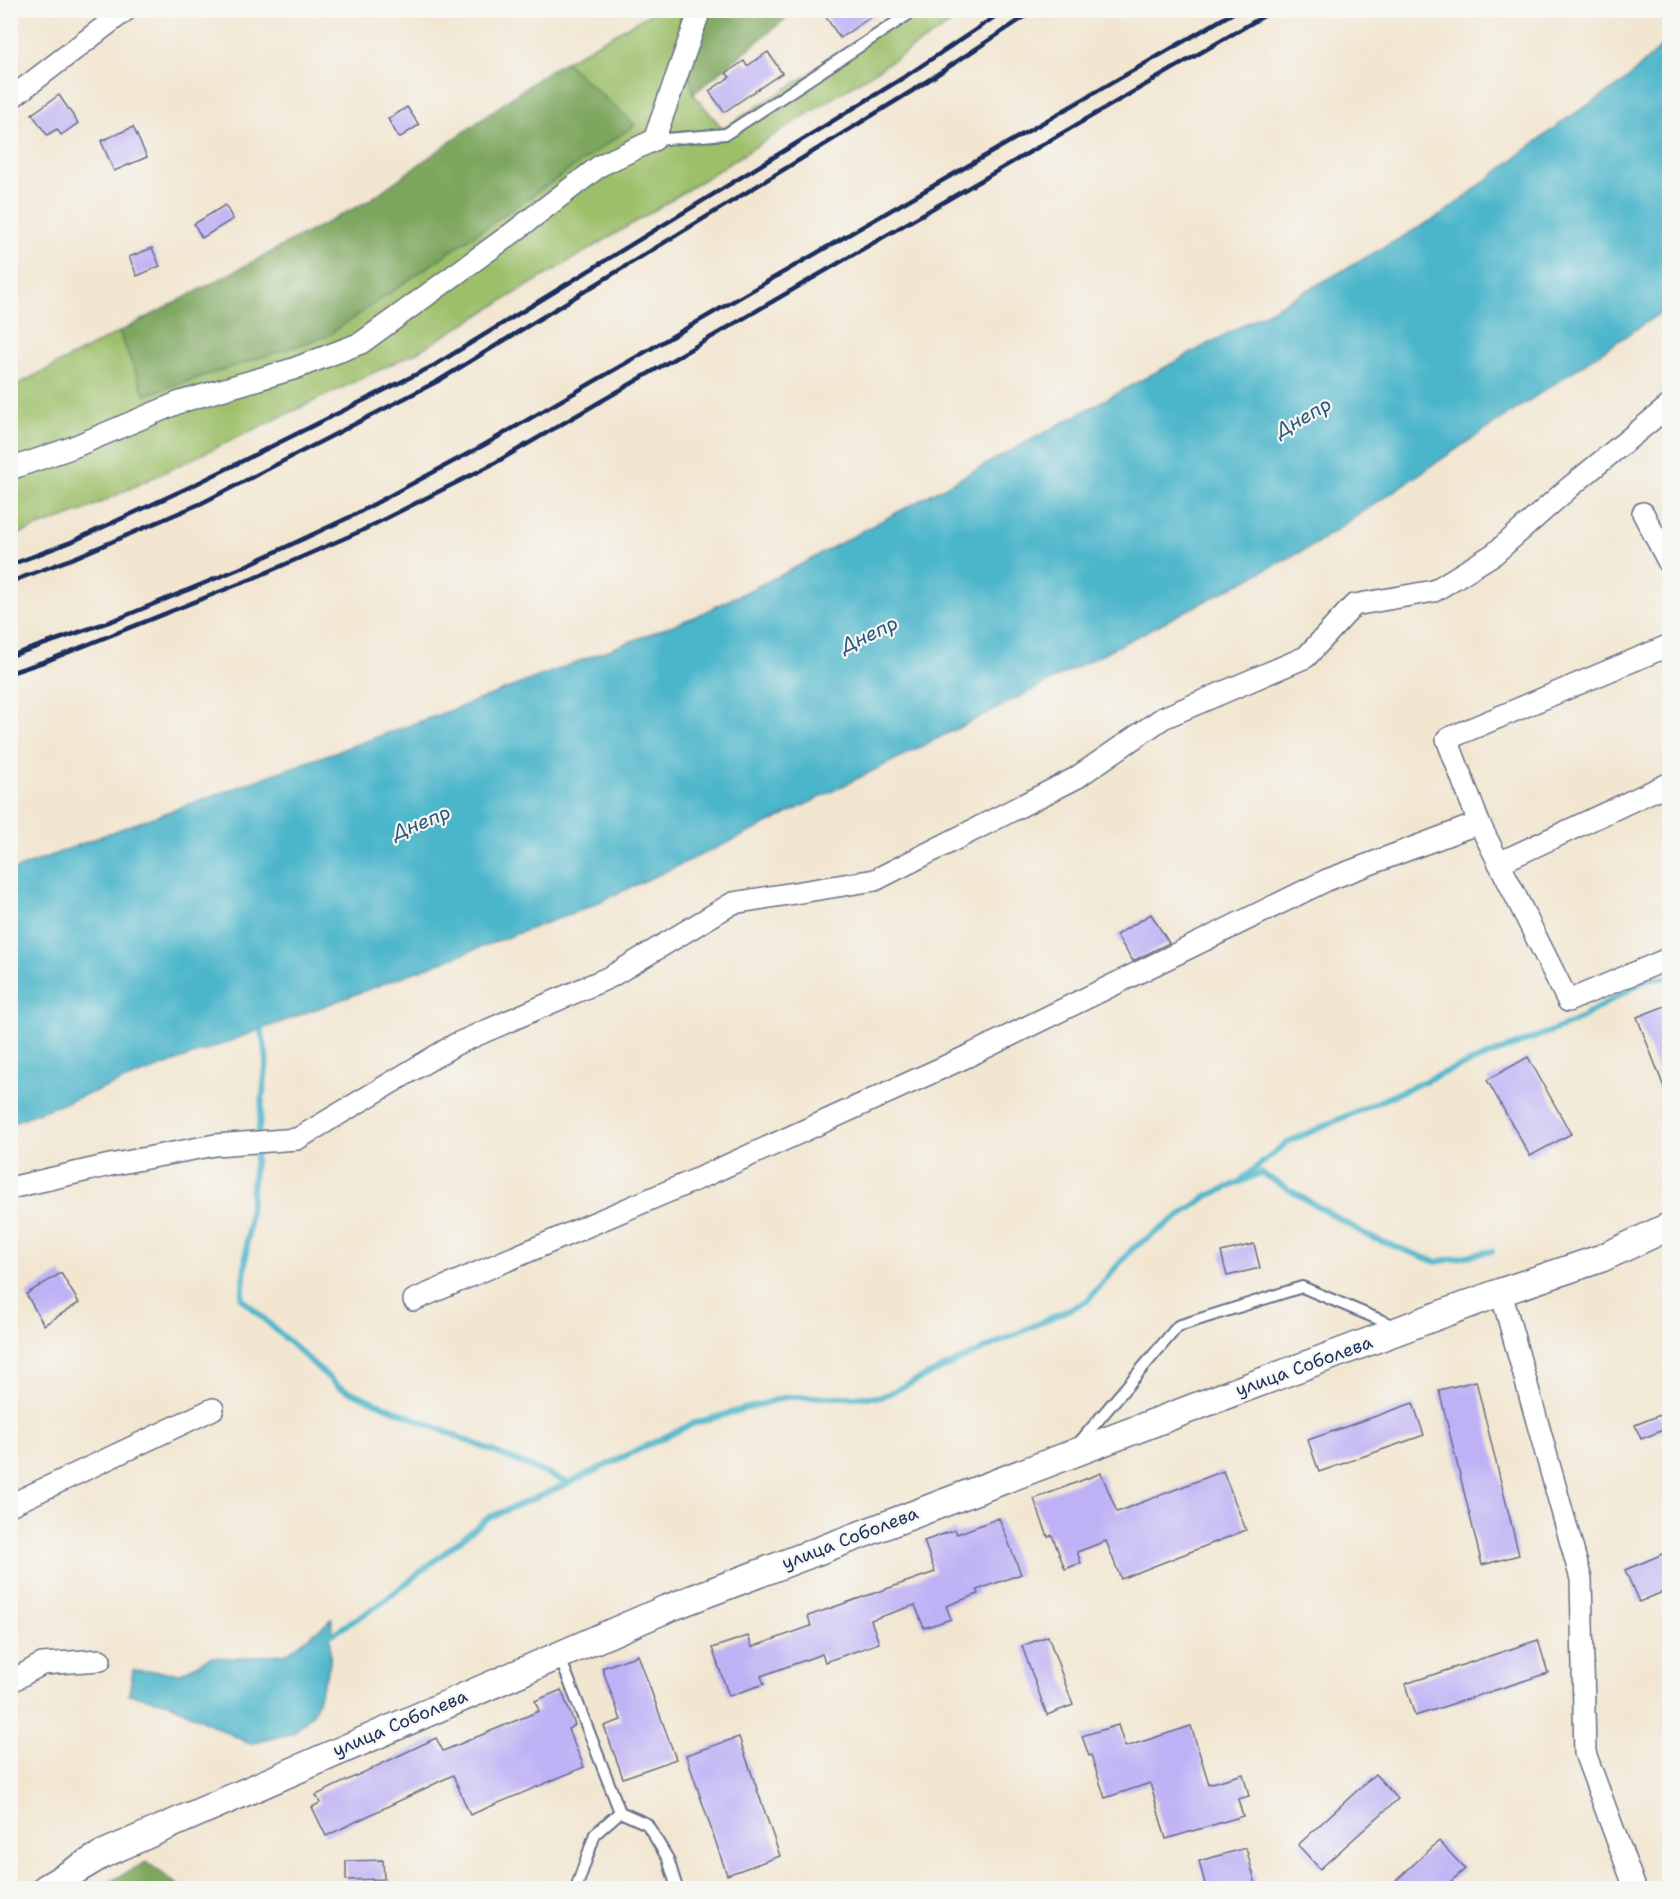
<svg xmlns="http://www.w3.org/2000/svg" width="1680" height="1899" font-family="'Shantell Sans',sans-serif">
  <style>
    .green { fill: #9cbf69; stroke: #5c7764; stroke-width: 1.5 }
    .forest { fill: #7da65d; stroke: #4c6a5e; stroke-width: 1.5 }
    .water { fill: #4cb5ca; stroke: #347294; stroke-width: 1.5 }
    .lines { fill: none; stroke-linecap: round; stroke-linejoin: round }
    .stream { stroke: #4cb5ca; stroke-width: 6 }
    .building { fill: #beb1f5 }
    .service-casing { stroke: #666f86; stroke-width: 14 }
    .minor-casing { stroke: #666f86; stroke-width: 24 }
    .tertiary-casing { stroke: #666f86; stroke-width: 30 }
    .service { stroke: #fff; stroke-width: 10 }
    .minor { stroke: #fff; stroke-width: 21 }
    .tertiary { stroke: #fff; stroke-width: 27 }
    .rail { stroke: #1b2f5e; stroke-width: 4.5 }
    .labels { text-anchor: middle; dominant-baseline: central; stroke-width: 4.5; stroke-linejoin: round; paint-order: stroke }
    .street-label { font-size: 18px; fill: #1b2f5e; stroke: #f6f6f2 }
    .water-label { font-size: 20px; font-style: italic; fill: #2a577e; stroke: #f6f6f2 }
  </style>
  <rect width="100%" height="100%" fill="#f6f6f2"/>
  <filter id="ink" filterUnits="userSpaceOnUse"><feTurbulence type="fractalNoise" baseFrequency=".0167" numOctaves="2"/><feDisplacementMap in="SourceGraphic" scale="12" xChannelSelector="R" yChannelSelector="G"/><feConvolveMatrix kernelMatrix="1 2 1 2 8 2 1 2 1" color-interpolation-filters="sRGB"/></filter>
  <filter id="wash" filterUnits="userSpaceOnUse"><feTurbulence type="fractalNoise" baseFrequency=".008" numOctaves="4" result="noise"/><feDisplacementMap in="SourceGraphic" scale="24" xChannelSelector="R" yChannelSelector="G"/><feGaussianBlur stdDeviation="1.35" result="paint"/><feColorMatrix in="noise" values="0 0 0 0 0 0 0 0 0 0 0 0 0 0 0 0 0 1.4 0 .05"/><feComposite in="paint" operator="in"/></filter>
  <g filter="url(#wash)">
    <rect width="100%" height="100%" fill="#f2e6d1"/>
    <path class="green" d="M655 11H679L693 94 723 129 908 11H971L660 207 417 352 85 510 11 537V388L119 332 145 395 635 125 565 62Z"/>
    <g class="forest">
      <path d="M679 10 795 11 693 94Z"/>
      <path d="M565 62 635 125 327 336 145 395 119 332 368 201 550 70Z"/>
      <path d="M147 1862 182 1888H98Z"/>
    </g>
    <g class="water">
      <path d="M1669 39V307L1312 546 988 713 753 831 586 908 11 1123V871L123 828 452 710 694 617 789 571 1326 280 1441 215 1566 119 1623 83Z"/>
      <path d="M332 1619 330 1664 314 1712 293 1733 250 1744 168 1703 129 1694 133 1670 181 1673 211 1657 243 1658 288 1653Z"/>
    </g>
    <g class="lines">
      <g class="stream">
        <path d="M260 1025 267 1059 252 1188 242 1299 339 1387 569 1483"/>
        <path d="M1242 1179 1288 1142 1443 1073 1570 1024 1646 980 1670 977"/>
        <path d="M326 1638 380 1604 488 1518 569 1483 692 1424 786 1397H881L1087 1301 1132 1249 1208 1196 1261 1173 1370 1237 1436 1262 1492 1251"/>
      </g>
    </g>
    <g id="blocks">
      <g class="building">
        <path d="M821 10H881L840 38Z"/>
        <path d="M768 52 782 73 724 112 709 91 730 77 726 73 744 61 747 66Z"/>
        <path d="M59 95 78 123 61 135 57 129 47 135 32 114Z"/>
        <path d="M407 107 419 125 399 138 388 119Z"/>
        <path d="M133 127 147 157 114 171 101 141Z"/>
        <path d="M225 205 233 219 202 238 194 224Z"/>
        <path d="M152 248 160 266 137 276 129 257Z"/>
        <path d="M1151 914 1169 943 1133 961 1116 935Z"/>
        <path d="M1670 1004V1098H1668L1637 1017Z"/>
        <path d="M1528 1057 1571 1134 1530 1156 1487 1080Z"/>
        <path d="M1254 1244 1260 1268 1227 1276 1221 1252Z"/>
        <path d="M61 1273 79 1303 44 1325 26 1294Z"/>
        <path d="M1476 1381 1519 1555 1482 1565 1439 1390Z"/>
        <path d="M1413 1403 1424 1435 1319 1472 1308 1440Z"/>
        <path d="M1660 1415 1666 1429 1641 1439 1635 1425Z"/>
        <path d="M1223 1471 1246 1530 1121 1579 1106 1541 1077 1552 1081 1563 1065 1569 1052 1535 1048 1537 1034 1499 1101 1473 1117 1512Z"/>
        <path d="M999 1518 1021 1574 977 1590 978 1594 946 1606 951 1619 924 1628 915 1605 871 1620 879 1643 825 1662 822 1654 761 1676 764 1684 729 1696 712 1648 748 1636 752 1647 811 1626 808 1616 935 1572 924 1541 955 1530 957 1534Z"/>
        <path d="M1670 1551V1589L1639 1602 1625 1570Z"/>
        <path d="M1048 1636 1073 1705 1047 1715 1022 1646Z"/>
        <path d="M1538 1640 1548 1673 1415 1716 1405 1684Z"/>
        <path d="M638 1655 676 1759 623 1778 604 1726 621 1720 602 1668Z"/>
        <path d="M561 1690 575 1725 568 1729 584 1767 470 1815 453 1775 326 1836 312 1807 320 1803 316 1795 436 1738 443 1751 539 1711 535 1701Z"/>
        <path d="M1118 1725 1125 1747 1191 1726 1209 1784 1243 1774 1249 1796 1238 1799 1243 1816 1166 1839 1150 1783 1105 1798 1091 1755 1089 1756 1082 1736Z"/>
        <path d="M739 1737 780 1856 727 1875 686 1755Z"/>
        <path d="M1375 1774 1398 1799 1320 1869 1298 1845Z"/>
        <path d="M1439 1841 1465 1869 1443 1888H1388Z"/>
        <path d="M1246 1848 1257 1888H1206L1199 1861Z"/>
        <path d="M383 1860 384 1879 346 1880V1861Z"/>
      </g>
    </g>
  </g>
  <g filter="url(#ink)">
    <use href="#blocks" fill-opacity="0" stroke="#666f86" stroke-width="1.5"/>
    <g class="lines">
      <g class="service-casing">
        <g id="service">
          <path d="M654 140 726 134 915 10"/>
          <path d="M1078 1444 1178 1326 1302 1287 1397 1327"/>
          <path d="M559 1655 620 1812 595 1834 578 1883V1888"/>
          <path d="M620 1812 647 1824 668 1859 677 1888"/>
        </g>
      </g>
      <g class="minor-casing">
        <g id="minor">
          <path d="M10 99 126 10"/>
          <path d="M10 469 71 448 180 402 293 369 361 343 511 234 601 165 654 140 700 10"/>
          <path d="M1643 513 1670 565"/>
          <path d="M1479 823 1447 739 1670 645"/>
          <path d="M1499 863 1670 783"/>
          <path d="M10 1188 110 1165 215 1145 297 1139 456 1044 610 977 733 903 875 880 1076 778 1163 718 1306 657 1354 605 1434 591 1494 554 1570 487 1670 405"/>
          <path d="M1501 1292 1581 1579 1585 1753 1635 1888"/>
          <path d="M414 1300 702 1177 966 1057 1327 880 1479 823 1568 1001 1670 958"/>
          <path d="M10 1505 213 1409"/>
          <path d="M10 1682 42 1664 100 1660"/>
        </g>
      </g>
      <g class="tertiary-casing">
        <path id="tertiary" d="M46 1888 103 1854 666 1609 1229 1394 1501 1292 1602 1258 1670 1226"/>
      </g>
      <use href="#service" class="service"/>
      <use href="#minor" class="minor"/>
      <use href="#tertiary" class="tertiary"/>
      <g class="rail">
        <path d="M10 565 71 542 196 484 435 365 906 76 1005 10"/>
        <path d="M10 582 74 558 202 503 438 381 912 91 1035 10"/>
        <path d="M10 656 120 618 241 568 352 516 484 445 1238 10"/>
        <path d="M10 673 49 660 254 578 361 531 493 464 1274 10"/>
      </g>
    </g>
  </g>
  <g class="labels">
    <g class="street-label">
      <text transform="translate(1304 1366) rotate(-20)">улица Соболева</text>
      <text transform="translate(850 1538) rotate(-21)">улица Соболева</text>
      <text transform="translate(400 1723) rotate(-23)">улица Соболева</text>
    </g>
    <g class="water-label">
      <text transform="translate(1303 417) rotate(-30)">Днепр</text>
      <text transform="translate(869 634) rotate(-25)">Днепр</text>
      <text transform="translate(421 822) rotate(-22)">Днепр</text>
    </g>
  </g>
  <rect width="1680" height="1899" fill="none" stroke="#f6f6f2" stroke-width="36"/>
</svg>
